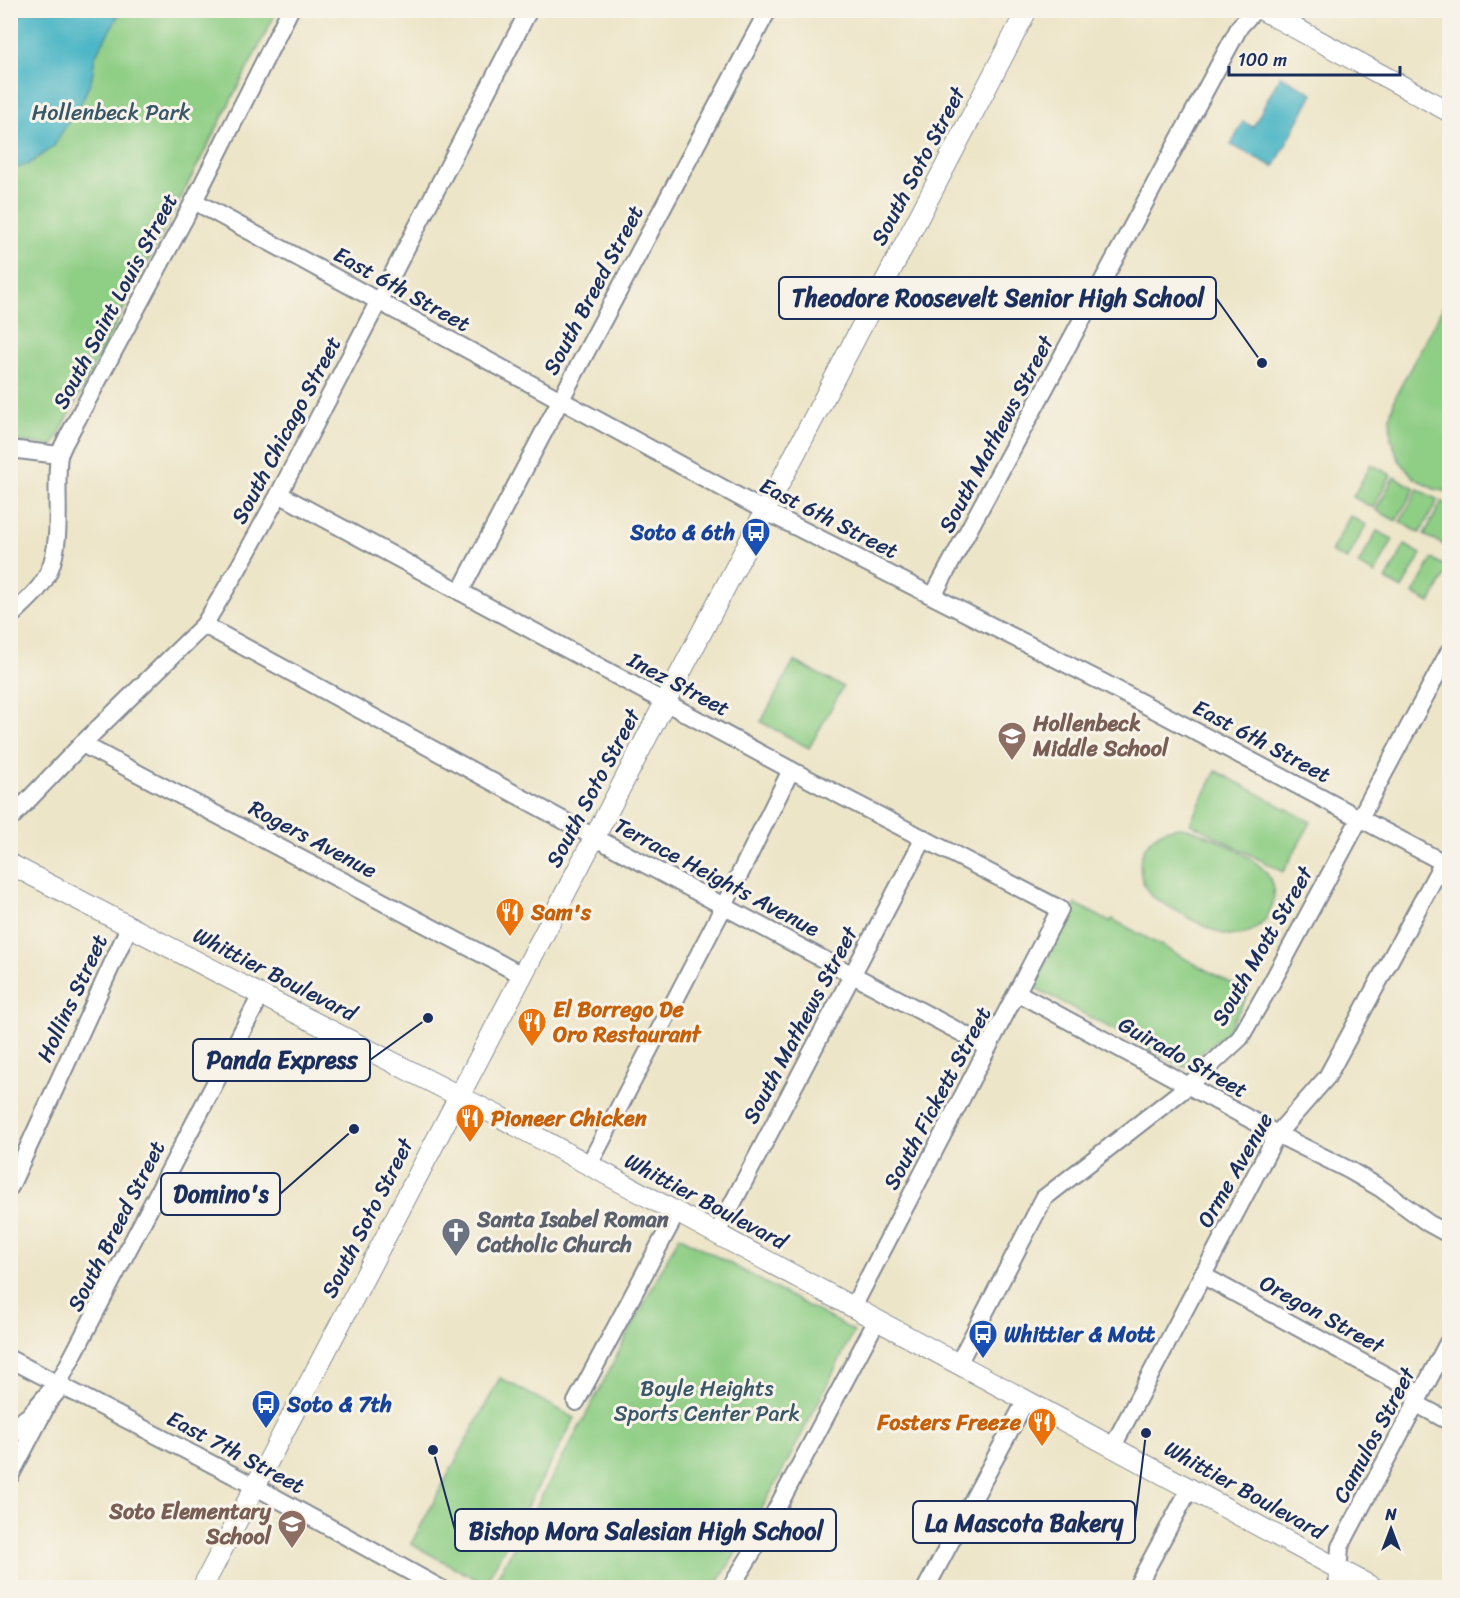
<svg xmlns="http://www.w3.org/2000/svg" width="1460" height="1598" font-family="Sriracha,sans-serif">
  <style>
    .green { fill: #8fce85; stroke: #557e72; stroke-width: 1.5 }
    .water { fill: #49b5c5; stroke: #327292; stroke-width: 1.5 }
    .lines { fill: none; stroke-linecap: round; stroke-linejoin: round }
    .minor-casing { stroke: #848a93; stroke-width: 20 }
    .major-casing { stroke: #848a93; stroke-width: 22 }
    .highway-casing { stroke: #848a93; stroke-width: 26 }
    .minor { stroke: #fff; stroke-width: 16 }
    .major { stroke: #fff; stroke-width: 20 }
    .highway { stroke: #fff; stroke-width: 22 }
    .labels { text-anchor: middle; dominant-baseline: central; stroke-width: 6; stroke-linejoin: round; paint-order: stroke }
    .park-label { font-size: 22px; fill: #385768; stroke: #f7f3e8 }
    .street-label { font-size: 22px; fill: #1b2f5e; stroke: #f7f3e8 }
    .transit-label { font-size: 22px; font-weight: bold; fill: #164399; stroke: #f7f3e8; text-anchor: start }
    .education-label { font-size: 22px; font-weight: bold; fill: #785e54; stroke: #f7f3e8; text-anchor: start }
    .food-label { font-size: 22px; font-weight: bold; fill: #c56008; stroke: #f7f3e8; text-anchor: start }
    .worship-label { font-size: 22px; font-weight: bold; fill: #5b616d; stroke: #f7f3e8; text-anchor: start }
    .leader { fill: none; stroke: #1b2f5e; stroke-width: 2 }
    .callout-dot { fill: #1b2f5e; stroke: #f7f3e8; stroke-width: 2 }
    .callout { fill: #f7f3e8; stroke: #1b2f5e; stroke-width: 2 }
    .callout-label { font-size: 24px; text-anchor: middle; font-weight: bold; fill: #1b2f5e }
  </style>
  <rect width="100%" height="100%" fill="#f7f3e8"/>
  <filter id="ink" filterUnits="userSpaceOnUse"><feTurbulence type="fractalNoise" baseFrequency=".0167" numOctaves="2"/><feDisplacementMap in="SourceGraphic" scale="12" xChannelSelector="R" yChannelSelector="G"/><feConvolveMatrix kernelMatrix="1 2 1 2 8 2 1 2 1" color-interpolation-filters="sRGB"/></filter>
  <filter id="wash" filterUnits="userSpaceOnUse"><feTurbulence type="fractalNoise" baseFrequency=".008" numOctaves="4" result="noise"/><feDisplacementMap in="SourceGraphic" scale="24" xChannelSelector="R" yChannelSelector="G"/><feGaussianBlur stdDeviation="1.35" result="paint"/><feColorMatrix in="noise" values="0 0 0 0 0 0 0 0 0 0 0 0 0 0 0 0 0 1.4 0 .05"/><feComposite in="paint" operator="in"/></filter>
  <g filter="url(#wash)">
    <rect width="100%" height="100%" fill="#ede5c8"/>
    <g class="green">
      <path d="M11 11H277L53 446 11 440Z"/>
      <path d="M1449 296 1450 492H1449L1434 489 1414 478 1399 460 1391 438 1390 416 1396 395Z"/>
      <path d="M1371 464 1391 475 1373 508 1353 497Z"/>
      <path d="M1394 477 1415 488 1396 521 1376 510Z"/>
      <path d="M1418 489 1438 500 1420 533 1400 522Z"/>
      <path d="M1442 501 1449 506V535L1444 545 1424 535Z"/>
      <path d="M1350 516 1366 525 1347 560 1331 552Z"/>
      <path d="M1377 531 1393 539 1375 574 1358 565Z"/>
      <path d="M1405 545 1421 554 1402 589 1386 580Z"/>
      <path d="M1432 559 1449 568 1430 603 1413 594Z"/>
      <path d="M794 661 843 687 809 748 761 722Z"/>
      <path d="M1216 771 1311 822 1283 872 1190 823Z"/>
      <path d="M1179 827C1199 828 1261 859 1269 877 1285 907 1257 942 1224 934 1206 930 1169 906 1151 896 1129 867 1142 831 1179 827Z"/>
      <path d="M1076 904 1110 922 1112 919 1249 993 1227 1032 1184 1067 1033 987Z"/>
      <path d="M679 1236 854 1331C811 1418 767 1505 715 1587H492L587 1413Z"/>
      <path d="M500 1378 575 1418 485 1584 411 1544Z"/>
    </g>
    <g class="water">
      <path d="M24 11H121L95 56 92 78 77 113 68 122 54 146 29 164 11 170V38L13 28Z"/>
      <path d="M1280 76 1313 93 1274 167 1231 145 1243 122 1253 127Z"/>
    </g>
  </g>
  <g filter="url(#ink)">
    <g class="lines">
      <g class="minor-casing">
        <g id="minor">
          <path d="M194 201 765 511 1104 683 1450 866"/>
          <path d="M10 449 59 455"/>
          <path d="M279 494 791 770 1060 909 853 1307"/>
          <path d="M460 592 560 401 768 10"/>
          <path d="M933 596 1240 26 1255 10"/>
          <path d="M10 617C24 603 42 589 49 571 64 537 54 491 59 455L64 444 194 201 290 10"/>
          <path d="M204 625 594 837 988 1047"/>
          <path d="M82 744 522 975"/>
          <path d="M10 819 82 744 204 625 239 567 279 494 529 10"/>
          <path d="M1018 993 1277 1134 1349 1170 1380 1188 1428 1223 1450 1235"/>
          <path d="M589 1165 724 906 791 770"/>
          <path d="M10 1187 130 925"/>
          <path d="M717 1233 924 838"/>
          <path d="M1202 1275 1420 1394"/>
          <path d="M10 1359 256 1487 440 1588"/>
          <path d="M958 1364 1044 1198 1188 1086 1240 1038 1271 984 1450 650"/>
          <path d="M576 1402 677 1212"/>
          <path d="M1415 1403 1450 1422"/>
          <path d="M1113 1446 1277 1134 1327 1077 1443 862"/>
          <path d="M10 1476 261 995"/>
          <path d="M730 1588 760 1540 877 1320"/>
          <path d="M926 1588 1026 1400"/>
          <path d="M1136 1588 1190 1488"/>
          <path d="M1337 1588 1340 1547 1450 1339"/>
        </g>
      </g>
      <g class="major-casing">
        <g id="major">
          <path d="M1262 10 1450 112"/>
          <path d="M10 864 261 995 500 1117 1374 1588"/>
          <path d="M202 1588 1027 10"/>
        </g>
      </g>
      <g class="highway-casing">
        <path id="highway" d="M10 1433 31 1418 59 1385"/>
      </g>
      <use href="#minor" class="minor"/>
      <use href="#major" class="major"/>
      <use href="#highway" class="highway"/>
    </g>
  </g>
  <defs>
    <g id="bus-pin" transform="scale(1.5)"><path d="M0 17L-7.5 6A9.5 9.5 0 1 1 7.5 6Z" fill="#1a4fb4" stroke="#f7f3e8"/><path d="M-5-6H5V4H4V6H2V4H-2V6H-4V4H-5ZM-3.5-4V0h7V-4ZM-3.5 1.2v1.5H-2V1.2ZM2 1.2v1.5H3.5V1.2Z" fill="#fff"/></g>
    <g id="school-pin" transform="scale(1.5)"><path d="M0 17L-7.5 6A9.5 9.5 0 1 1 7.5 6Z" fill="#8d6e63" stroke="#f7f3e8"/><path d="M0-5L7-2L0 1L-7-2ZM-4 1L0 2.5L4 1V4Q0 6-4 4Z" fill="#fff"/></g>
    <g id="restaurant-pin" transform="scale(1.5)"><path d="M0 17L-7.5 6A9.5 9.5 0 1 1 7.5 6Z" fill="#e8710a" stroke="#f7f3e8"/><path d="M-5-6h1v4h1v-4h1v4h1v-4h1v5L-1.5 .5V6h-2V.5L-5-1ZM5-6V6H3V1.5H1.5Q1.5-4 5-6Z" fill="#fff"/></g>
    <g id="church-pin" transform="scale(1.5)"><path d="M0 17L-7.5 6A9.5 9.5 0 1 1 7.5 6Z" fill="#6b7280" stroke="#f7f3e8"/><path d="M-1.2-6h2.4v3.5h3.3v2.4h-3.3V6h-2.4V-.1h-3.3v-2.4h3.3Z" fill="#fff"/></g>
  </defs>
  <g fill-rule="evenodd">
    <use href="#bus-pin" x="756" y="532"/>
    <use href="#school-pin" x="1012" y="736"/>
    <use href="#restaurant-pin" x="510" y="912"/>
    <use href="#restaurant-pin" x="532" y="1022"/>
    <use href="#restaurant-pin" x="470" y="1118"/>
    <use href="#church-pin" x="456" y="1232"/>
    <use href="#bus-pin" x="983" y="1334"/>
    <use href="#bus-pin" x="266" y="1404"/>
    <use href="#restaurant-pin" x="1042" y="1422"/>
    <use href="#school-pin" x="292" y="1524"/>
  </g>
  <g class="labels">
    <g class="park-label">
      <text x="111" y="112">Hollenbeck Park</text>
      <text x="707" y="1388">Boyle Heights<tspan x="707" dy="25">Sports Center Park</tspan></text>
    </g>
    <g class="street-label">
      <text transform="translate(918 166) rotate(-62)">South Soto Street</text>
      <text transform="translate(402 289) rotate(29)">East 6th Street</text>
      <text transform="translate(593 290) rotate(-62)">South Breed Street</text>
      <text transform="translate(115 301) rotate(-62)">South Saint Louis Street</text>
      <text transform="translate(286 430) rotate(-62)">South Chicago Street</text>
      <text transform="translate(996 434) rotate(-62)">South Mathews Street</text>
      <text transform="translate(829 518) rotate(27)">East 6th Street</text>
      <text transform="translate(679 684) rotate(28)">Inez Street</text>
      <text transform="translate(1262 741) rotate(28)">East 6th Street</text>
      <text transform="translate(593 788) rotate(-62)">South Soto Street</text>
      <text transform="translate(313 839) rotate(28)">Rogers Avenue</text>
      <text transform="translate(717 877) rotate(28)">Terrace Heights Avenue</text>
      <text transform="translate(1262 946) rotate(-60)">South Mott Street</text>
      <text transform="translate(275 974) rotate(27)">Whittier Boulevard</text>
      <text transform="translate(72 998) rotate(-65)">Hollins Street</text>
      <text transform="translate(800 1025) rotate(-62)">South Mathews Street</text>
      <text transform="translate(1183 1057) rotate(29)">Guirado Street</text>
      <text transform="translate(937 1098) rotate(-62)">South Fickett Street</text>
      <text transform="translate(1235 1170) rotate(-60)">Orme Avenue</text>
      <text transform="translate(706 1201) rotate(28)">Whittier Boulevard</text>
      <text transform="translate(367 1218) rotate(-63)">South Soto Street</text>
      <text transform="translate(116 1226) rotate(-63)">South Breed Street</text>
      <text transform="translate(1322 1314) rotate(29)">Oregon Street</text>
      <text transform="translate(1374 1435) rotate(-62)">Camulos Street</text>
      <text transform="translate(236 1452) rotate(28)">East 7th Street</text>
      <text transform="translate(1245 1490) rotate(29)">Whittier Boulevard</text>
    </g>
    <g class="transit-label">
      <text x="735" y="532" text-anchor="end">Soto &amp; 6th</text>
      <text x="1004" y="1334">Whittier &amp; Mott</text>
      <text x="287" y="1404">Soto &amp; 7th</text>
    </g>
    <g class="education-label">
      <text x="1033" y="723">Hollenbeck<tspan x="1033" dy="25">Middle School</tspan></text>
      <text x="271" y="1511" text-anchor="end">Soto Elementary<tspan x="271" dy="25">School</tspan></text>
    </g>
    <g class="food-label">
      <text x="531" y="912">Sam's</text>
      <text x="553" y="1009">El Borrego De<tspan x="553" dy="25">Oro Restaurant</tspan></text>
      <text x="491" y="1118">Pioneer Chicken</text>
      <text x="1021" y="1422" text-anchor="end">Fosters Freeze</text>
    </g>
    <g class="worship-label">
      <text x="477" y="1219">Santa Isabel Roman<tspan x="477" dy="25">Catholic Church</tspan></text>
    </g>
  </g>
  <path class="leader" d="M1262 363L1216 298M428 1018L370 1060M354 1129L280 1194M1146 1433L1135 1522M433 1450L455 1530"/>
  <g class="callout-dot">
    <circle cx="1262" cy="363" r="6"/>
    <circle cx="428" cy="1018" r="6"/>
    <circle cx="354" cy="1129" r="6"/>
    <circle cx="1146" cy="1433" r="6"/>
    <circle cx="433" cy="1450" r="6"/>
  </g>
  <g class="callout">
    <rect x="779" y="277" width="437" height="42" rx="6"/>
    <rect x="193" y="1039" width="177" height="42" rx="6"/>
    <rect x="161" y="1173" width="119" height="42" rx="6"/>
    <rect x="913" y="1501" width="222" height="42" rx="6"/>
    <rect x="455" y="1509" width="381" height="42" rx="6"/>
  </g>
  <g class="callout-label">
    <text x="998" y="306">Theodore Roosevelt Senior High School</text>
    <text x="282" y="1068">Panda Express</text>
    <text x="221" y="1202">Domino's</text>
    <text x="1024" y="1531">La Mascota Bakery</text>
    <text x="646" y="1539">Bishop Mora Salesian High School</text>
  </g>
  <rect width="1460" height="1598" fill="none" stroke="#f7f3e8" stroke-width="36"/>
  <g transform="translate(1391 1529)" stroke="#f7f3e8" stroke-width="4.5" paint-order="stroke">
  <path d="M0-4.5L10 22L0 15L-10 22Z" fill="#1b2f5e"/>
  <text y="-9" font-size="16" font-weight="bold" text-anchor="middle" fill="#1b2f5e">N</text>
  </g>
  <path d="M1229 66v9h171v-9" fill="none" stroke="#1b2f5e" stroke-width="3"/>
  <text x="1238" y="66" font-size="18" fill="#1b2f5e" stroke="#f7f3e8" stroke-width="4.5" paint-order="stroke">100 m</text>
</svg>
